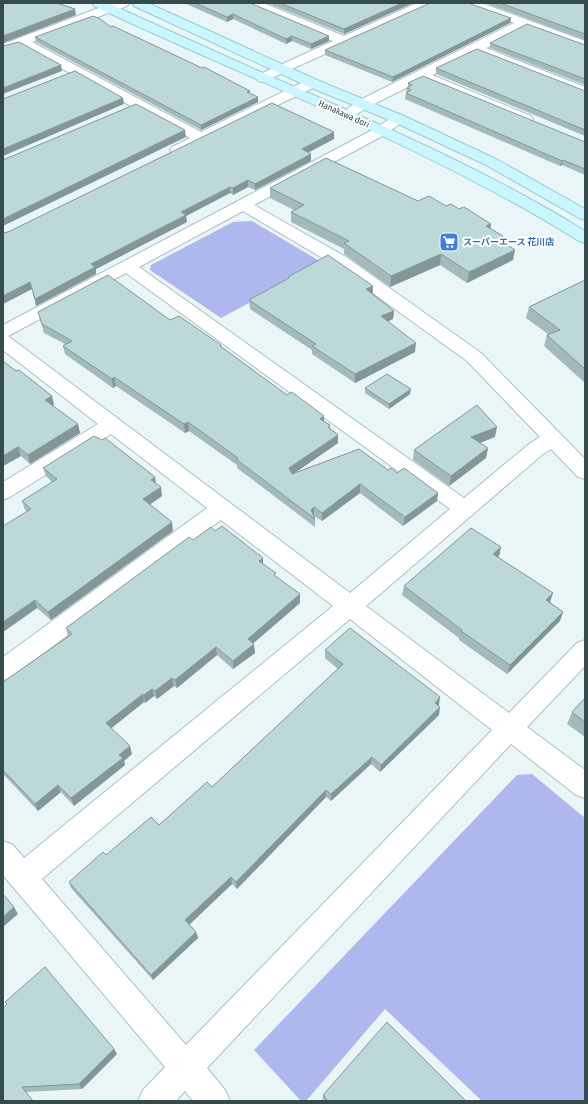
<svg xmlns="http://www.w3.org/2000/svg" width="588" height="1104" font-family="'Fira Sans Condensed','Noto Sans JP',sans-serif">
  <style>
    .green { fill: #aeb7ee }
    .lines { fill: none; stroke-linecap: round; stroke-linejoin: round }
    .street-casing { stroke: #aac1c3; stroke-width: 2 }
    .secondary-casing { stroke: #92cdd7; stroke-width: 2 }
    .street { fill: #fff; fill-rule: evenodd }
    .secondary { fill: #caf6ff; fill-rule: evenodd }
    .wall { fill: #a3babb }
    .shaded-wall { fill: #849798 }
    .building { fill: #bdd8d9; stroke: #849798 }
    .labels { text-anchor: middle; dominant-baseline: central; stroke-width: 4; stroke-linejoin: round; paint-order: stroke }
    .far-street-label { font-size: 9px; fill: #364b4b; stroke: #fff }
    .far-shop-label { font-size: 9px; font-weight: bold; fill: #366cbe; stroke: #fff; text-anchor: start }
  </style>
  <rect width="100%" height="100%" fill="#e9f5f6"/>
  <g class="green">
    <path d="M252 221 323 263 221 318 150 270 151 265 233 222Z"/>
    <path d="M532 774 585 818V1101H482L385 1009 306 1101H301L254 1050 517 775Z"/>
  </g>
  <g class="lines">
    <g class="street-casing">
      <g id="street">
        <path d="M112 3H129L127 6 32 42 201 132 307 80H317L319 83 317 86 177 154 172 153 170 150 172 147 190 138 20 46 3 52V44Z"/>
        <path d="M247 3H263L344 36 417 3H433L431 6 263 82 258 81 256 78 258 75 333 41 249 6Z"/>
        <path d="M464 3H481L585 41V49L526 28 486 48 585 87V96L476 53 432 75 531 116 533 119 531 122 526 123 521 122 422 80 368 107 351 118 346 119 341 118 339 115 358 101 514 23 466 6Z"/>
        <path d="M399 115 404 116 406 119 386 134 254 205 346 257 481 353 585 459V479L578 477 551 449 543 454 366 606 509 713 577 643 585 640V666L527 727 585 770V798L576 795 511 744 207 1068 225 1090 230 1101H193L185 1091 176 1101H138L143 1090 165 1067 3 875V841L13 845 24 858 333 606 221 520 12 677 3 680V657L207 508 111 434 10 497 3 500V482L98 424 3 350V325L376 128 394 116ZM243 211 334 265 467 361 540 437 529 444 464 498 139 267ZM126 273 450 509 350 593 8 336ZM350 619 492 730 186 1045 42 879Z"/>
      </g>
    </g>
    <g class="secondary-casing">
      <g id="secondary">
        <path d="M92 3H108C178 35 249 67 320 98 411 138 501 179 585 231V243L579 241C436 152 277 90 124 20L94 6Z"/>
        <path d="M132 3H148L317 80 404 116 496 159 585 209V220L579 218 486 165 394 122 307 86 134 6Z"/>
      </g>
    </g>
    <use href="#street" class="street"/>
    <use href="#secondary" class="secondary"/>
  </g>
  <g class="wall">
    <path d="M184 3H250L329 41 311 49 292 41 286 44 233 19 227 22Z"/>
    <path d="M267 3H413L344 34Z"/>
    <path d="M485 3H585V40Z"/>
    <path d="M511 18 510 23 392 82 325 55V50Z"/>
    <path d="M111 27 250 91V94L258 102 201 130 36 42 35 37Z"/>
    <path d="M490 43 585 45V85L490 48Z"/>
    <path d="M436 68 585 91V136L436 74Z"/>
    <path d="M408 83 585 142V175L562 165 560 166 405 99 406 93 407 88 408 87Z"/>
    <path d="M334 139 308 152 311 154V161L255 190 248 187 233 195 230 193 186 216 187 222 96 269V274L36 306 32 289 3 304V233Z"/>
    <path d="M270 188 418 201 459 209 491 224 490 228 502 242 513 260 467 283 440 265 390 287 344 254V249L291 222V212L294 210 270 198Z"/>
    <path d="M288 277 373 286V294L394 311 393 319 388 321 415 352 355 383 312 354V350L250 309 249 300 288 279Z"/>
    <path d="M585 280V383L544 346 547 335 548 334 526 318 529 307Z"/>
    <path d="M38 312 170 320 221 345 222 347 287 395 324 416V422L330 425V428L338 435V443L294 473 388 470 397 473 438 493 437 501 403 526 360 493 322 521 314 516 315 519V527L237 468V465L189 431 185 433 116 386 113 388 65 354 63 346 65 344 44 333Z"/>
    <path d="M3 361 16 371 52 396 54 405 52 406 78 424 80 433 30 464 21 456 3 466Z"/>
    <path d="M365 388 410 394 389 409 365 393Z"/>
    <path d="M495 437 480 443 488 448 486 458 449 486 413 460 414 450Z"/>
    <path d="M43 468 155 477 156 484 162 496 150 504 173 531 51 620 37 608 3 632 27 511 25 510 22 501 52 482 46 476Z"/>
    <path d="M215 531 263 558V564L276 577 300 594V603L253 643 255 653 233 669 217 655 177 688 174 686 157 699 154 696 145 703 144 702 111 728 132 754 124 761 125 765 74 806 61 792 38 811 3 774V682L68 636 66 628 193 540Z"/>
    <path d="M501 547 499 556 498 557 553 593 550 602 563 612 560 621 507 674 459 640V638L402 595 404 586Z"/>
    <path d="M325 650 439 705 438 706 439 715 380 772 371 764 331 801 326 797 237 889 232 884 189 924 196 932 198 938 153 980 71 888 69 882 106 855 159 825 212 787 338 669 325 658Z"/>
    <path d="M585 698V737L567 724 572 712Z"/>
    <path d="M3 1008 114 1049 117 1054 82 1089 26 1092 33 1101H3Z"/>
    <path d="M323 1095 466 1101H322Z"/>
  </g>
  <g class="shaded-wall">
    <path d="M402 3H413L344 34V29Z"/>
    <path d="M75 9 76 15 3 43V36Z"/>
    <path d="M233 14V19L227 22V17Z"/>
    <path d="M511 18 510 23 392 82 393 77Z"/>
    <path d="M292 36V41L286 44V39Z"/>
    <path d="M329 36V41L311 49V44Z"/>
    <path d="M61 65 62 71 3 94V88Z"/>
    <path d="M258 97V102L201 130V125Z"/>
    <path d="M123 98 124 104 3 156V149Z"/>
    <path d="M185 130 186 137 3 226V219Z"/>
    <path d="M334 132V139L302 156V149Z"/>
    <path d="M311 154V161L255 190V184Z"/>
    <path d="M563 160 562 165 560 166 562 161Z"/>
    <path d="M248 180V187L233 195V188Z"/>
    <path d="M230 187V193L186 216 187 222 96 269V274L36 306 35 299 91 264 181 212Z"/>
    <path d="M491 224 490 234 486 226Z"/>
    <path d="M503 236 501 247 498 239Z"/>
    <path d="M515 250 513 260 467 283 469 272Z"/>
    <path d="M441 254 440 265 390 287 391 276Z"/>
    <path d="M30 282 32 289 3 304V296Z"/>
    <path d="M373 286 372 295 366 289Z"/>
    <path d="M394 311 393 319 381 325V316Z"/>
    <path d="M416 343 415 352 355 383V374Z"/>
    <path d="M114 377 116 386 113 388 112 379Z"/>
    <path d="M411 389 410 394 389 409V404Z"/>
    <path d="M52 396 54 405 47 409 45 400Z"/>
    <path d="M324 416V425L320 419Z"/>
    <path d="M188 422 189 431 185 433 184 424Z"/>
    <path d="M78 424 80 433 30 464 28 455Z"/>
    <path d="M497 427 495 437 469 447 471 437Z"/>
    <path d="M338 435V443L289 477V468Z"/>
    <path d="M18 447 21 456 3 466V456Z"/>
    <path d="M488 448 486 458 449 486 451 476Z"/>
    <path d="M155 477 156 486 151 480Z"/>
    <path d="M360 484V493L322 521V513Z"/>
    <path d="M161 487 162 496 145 508 143 499Z"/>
    <path d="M438 493 437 501 403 526 405 517Z"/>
    <path d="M314 507V516L311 510Z"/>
    <path d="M172 522 173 531 51 620 48 612Z"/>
    <path d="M501 547 499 556 491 563 493 554Z"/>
    <path d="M263 558V567L259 561Z"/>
    <path d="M553 593 550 602 543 609 546 600Z"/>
    <path d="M300 594V603L249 647 248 639Z"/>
    <path d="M35 600 37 608 3 632V622Z"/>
    <path d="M563 612 560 621 507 674 510 665Z"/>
    <path d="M254 644 255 653 233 669V661Z"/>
    <path d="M216 647 217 655 177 688 175 680Z"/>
    <path d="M172 678 174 686 157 699 155 691Z"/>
    <path d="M152 689 154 696 145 703 144 695Z"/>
    <path d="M143 694 144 702 108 731 106 723Z"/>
    <path d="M440 697 439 705 433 711 435 703Z"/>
    <path d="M440 707 439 715 380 772 381 765Z"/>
    <path d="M130 746 132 754 124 761 125 765 74 806 71 798 119 755Z"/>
    <path d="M372 757 371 764 331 801V794Z"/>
    <path d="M58 785 61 792 38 811 35 804Z"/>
    <path d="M326 790V797L237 889 236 882Z"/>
    <path d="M231 877 232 884 187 927 185 920Z"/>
    <path d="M14 907 18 914 3 927V917Z"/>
    <path d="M196 932 198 938 153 980 151 975Z"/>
    <path d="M114 1049 117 1054 82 1089 79 1084Z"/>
  </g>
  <g class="building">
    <path d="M3 3H57L75 9 3 36Z"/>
    <path d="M195 3H250L329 36 311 44 292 36 286 39 233 14 227 17Z"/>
    <path d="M280 3H402L344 29Z"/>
    <path d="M430 3H468L511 18 393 77 325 50Z"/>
    <path d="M500 3H585V34Z"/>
    <path d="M93 16 99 18 111 27 113 26 202 68 204 67 250 91 247 92 258 97 201 125 35 37Z"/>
    <path d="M527 24 585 45V79L490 43Z"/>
    <path d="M19 42 61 65 3 88V46Z"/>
    <path d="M477 49 585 91V130L436 68Z"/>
    <path d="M75 71 123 98 3 149V99Z"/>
    <path d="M423 76 585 142V169L563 160 562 161 406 93 411 90 407 88 412 85 408 83Z"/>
    <path d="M272 103 334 132 302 149 311 154 255 184 248 180 233 188 230 187 181 212 186 215 91 264 95 267 35 299 30 282 3 296V233L8 232Z"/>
    <path d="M136 104 185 130 3 219V160Z"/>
    <path d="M326 158 418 201 429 196 446 206 451 204 459 209 464 207 491 224 486 226 503 236 498 239 515 250 469 272 441 254 391 276 344 243 349 241 291 212 304 205 270 188Z"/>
    <path d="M328 255 373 286 366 289 394 311 381 316 416 343 355 374 312 346 316 344 249 300 289 278 288 277Z"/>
    <path d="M108 275 170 320 179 316 221 345 220 346 287 395 292 392 324 416 320 419 330 425 328 427 338 435 289 468 292 474 359 449 388 470 391 468 397 473 404 468 438 493 405 517 360 484 322 513 314 507 311 510 315 519 236 459 238 458 188 422 184 424 114 377 112 379 63 346 72 341 42 324 38 312Z"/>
    <path d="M585 280V369L547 335 560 330 529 307Z"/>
    <path d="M3 361 16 371 19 370 52 396 45 400 78 424 28 455 18 447 3 456Z"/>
    <path d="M387 374 411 389 389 404 365 388Z"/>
    <path d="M477 405 497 427 471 437 488 448 451 476 414 450Z"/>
    <path d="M94 436 102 440 105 438 155 477 151 480 161 487 143 499 172 522 48 612 35 600 3 622V526L31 509 22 501 57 479 43 468Z"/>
    <path d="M222 526 263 558 259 561 276 573 274 575 300 594 248 639 254 644 233 661 216 647 175 680 172 678 155 691 152 689 144 695 143 694 106 723 130 746 119 755 123 758 71 798 58 785 35 804 3 770V682L72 634 66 628 189 537 193 540 211 527 215 531Z"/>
    <path d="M471 528 501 547 493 554 553 593 546 600 563 612 510 665 461 631 462 630 404 586Z"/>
    <path d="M350 628 440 697 435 703 440 707 381 765 372 757 331 794 326 790 236 882 231 877 185 920 196 932 151 975 69 882 103 852 106 855 151 817 159 825 207 782 212 787 343 664 325 650Z"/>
    <path d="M585 698V722L572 712Z"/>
    <path d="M3 894 14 907 3 917Z"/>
    <path d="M45 967 114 1049 79 1084 22 1087 33 1101H3V1008L7 1004 5 1002Z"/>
    <path d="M387 1022 466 1101H328L323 1095Z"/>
  </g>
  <defs>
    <g id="supermarket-square" transform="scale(1)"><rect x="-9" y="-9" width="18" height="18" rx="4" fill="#3f7fe0" stroke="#fff"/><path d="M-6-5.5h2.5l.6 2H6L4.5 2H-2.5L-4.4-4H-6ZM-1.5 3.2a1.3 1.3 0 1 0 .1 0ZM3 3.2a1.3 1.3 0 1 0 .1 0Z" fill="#fff"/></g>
  </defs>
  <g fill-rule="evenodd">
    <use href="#supermarket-square" x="449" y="242"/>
  </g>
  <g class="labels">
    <g class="far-street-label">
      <text transform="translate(344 114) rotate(24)">Hanakawa dori</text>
    </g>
    <g class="far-shop-label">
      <text x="463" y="242">スーパーエース 花川店</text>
    </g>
  </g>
  <rect width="588" height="1104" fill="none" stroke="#364b4b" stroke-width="8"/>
</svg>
